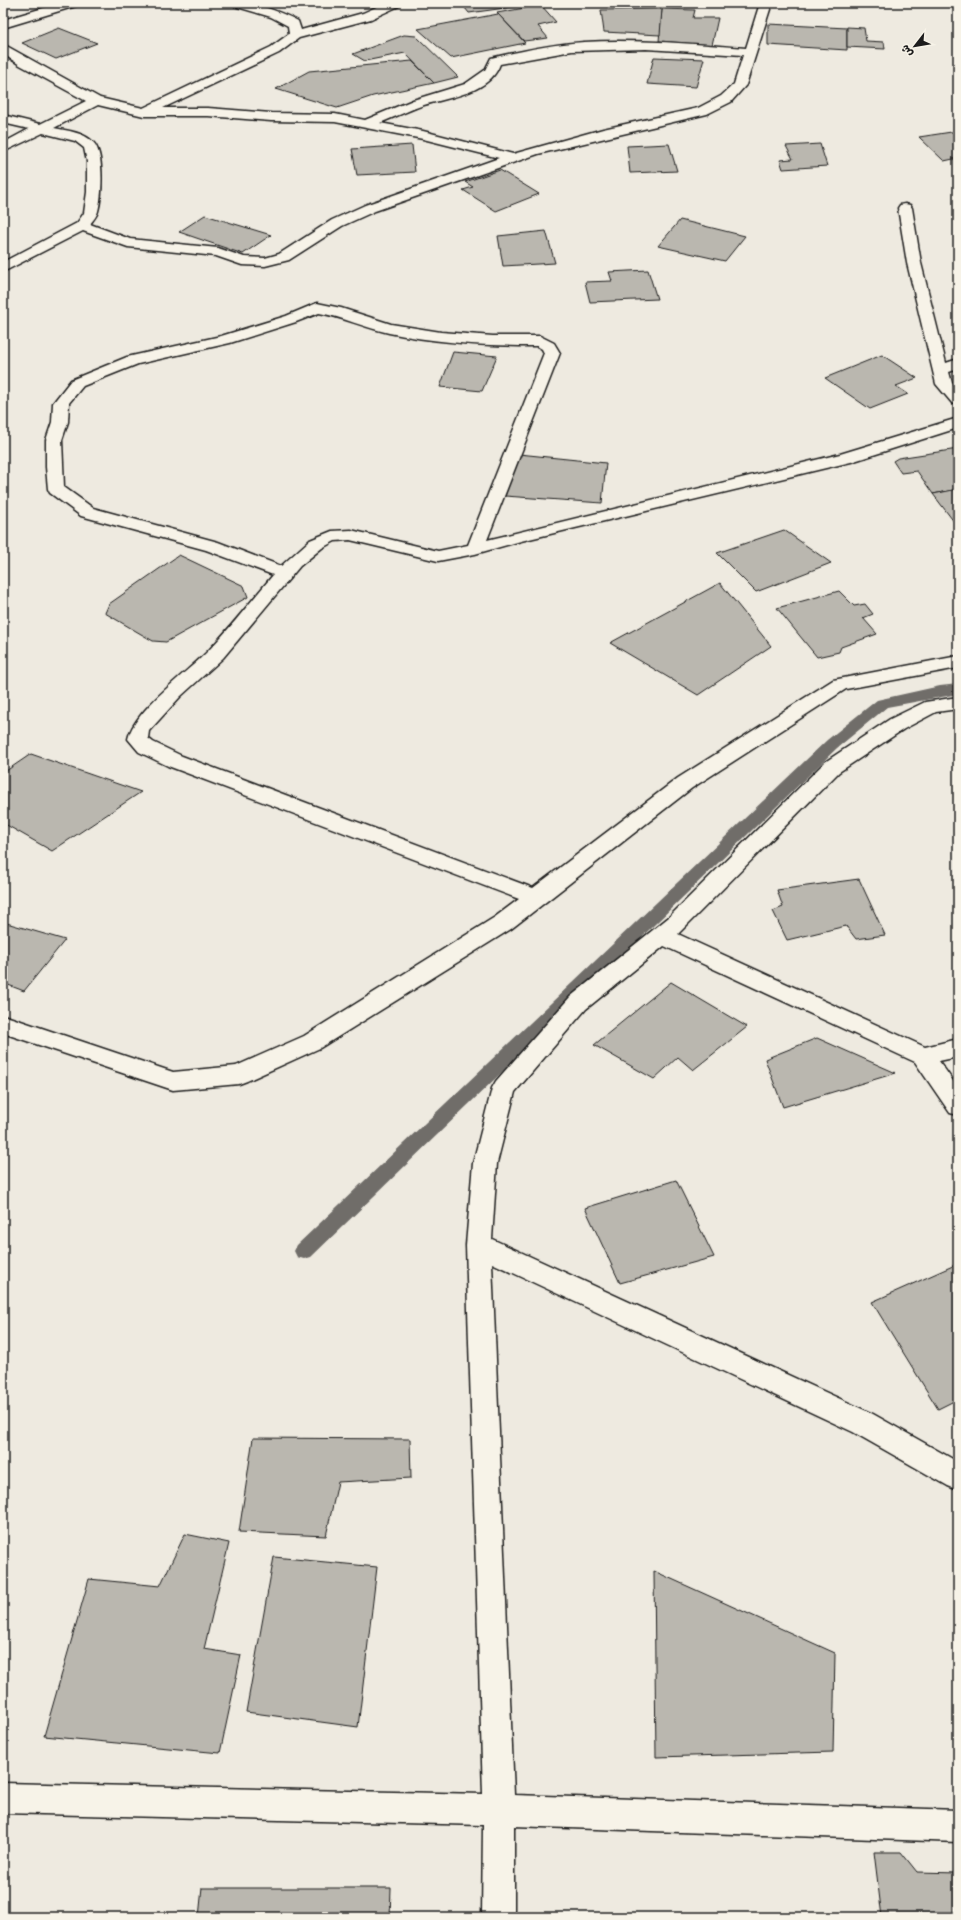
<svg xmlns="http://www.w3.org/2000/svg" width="961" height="1920" font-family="'Comic Neue','Playpen Sans Arabic',sans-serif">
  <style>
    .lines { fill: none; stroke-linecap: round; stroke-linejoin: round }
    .stream { fill: #6f6d69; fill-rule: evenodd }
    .building { fill: #bab7af; stroke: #1c1c1c }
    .minor-casing { stroke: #1c1c1c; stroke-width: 3 }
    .minor { fill: #f7f3e8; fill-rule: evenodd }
  </style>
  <rect width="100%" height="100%" fill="#eeeae0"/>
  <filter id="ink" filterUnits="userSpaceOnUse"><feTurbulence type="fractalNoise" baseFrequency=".025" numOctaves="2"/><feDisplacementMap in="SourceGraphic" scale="8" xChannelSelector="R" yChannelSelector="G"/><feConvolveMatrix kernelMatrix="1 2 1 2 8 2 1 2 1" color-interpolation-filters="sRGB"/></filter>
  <g filter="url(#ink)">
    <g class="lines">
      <path class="stream" d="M958 684V694L887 707 837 748 311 1257 304 1259 297 1257 294 1251 297 1245 827 740 877 700 940 686Z"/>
    </g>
    <g class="building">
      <path d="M461 3H526L527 5 469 13Z"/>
      <path d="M541 5 556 22 538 26 548 38 524 41 497 13Z"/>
      <path d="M662 9 695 10 693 18H718L712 45 659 41Z"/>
      <path d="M662 9 660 35 604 32 601 10Z"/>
      <path d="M498 14 525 43 451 58 418 29Z"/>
      <path d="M768 24 847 28V50L768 45Z"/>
      <path d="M847 27 864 28 866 41 884 42 885 49 847 47Z"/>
      <path d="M59 28 97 43 56 59 22 43Z"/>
      <path d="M404 35 416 36 458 77 434 83 405 53 365 61 353 54Z"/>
      <path d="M654 57 704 59 696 87 647 84Z"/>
      <path d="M412 61 434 83 373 96 337 108 276 89 309 71Z"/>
      <path d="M958 131V158L944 161 919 137Z"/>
      <path d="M669 144 677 171 630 173 627 146Z"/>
      <path d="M820 144 827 166 783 169 780 160 793 159 786 146Z"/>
      <path d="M412 145 415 172 357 175 352 149Z"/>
      <path d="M500 170 539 194 496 211 463 190 473 187 465 182Z"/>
      <path d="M205 215 271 235 243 254 179 232Z"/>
      <path d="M680 220 745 236 725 261 658 246Z"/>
      <path d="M546 231 555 263 503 266 498 236Z"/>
      <path d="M648 270 657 299 590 302 585 282 612 281 609 272Z"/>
      <path d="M453 352 497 356 482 391 440 387Z"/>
      <path d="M882 355 917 378 896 386 908 394 870 409 825 378Z"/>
      <path d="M958 449V489L933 494 917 471 901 473 893 461 898 458Z"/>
      <path d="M519 454 606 463 602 503 505 496Z"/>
      <path d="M958 489V527L933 494Z"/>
      <path d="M784 530 831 563 756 592 717 553Z"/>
      <path d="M179 555 244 586 248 597 166 642 153 641 105 613 109 604Z"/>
      <path d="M720 583 771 646 698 695 610 643Z"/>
      <path d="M839 591 854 606 865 604 873 614 863 618 877 634 841 647 839 652 817 657 777 608Z"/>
      <path d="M31 754 141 792 52 851 3 823V773Z"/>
      <path d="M859 879 885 935 856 939 846 926 787 940 773 911 783 907 777 890Z"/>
      <path d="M3 922 65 940 24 991 3 983Z"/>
      <path d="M671 982 747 1027 693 1070 678 1057 654 1079 594 1045Z"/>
      <path d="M817 1038 896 1073 783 1107 765 1059Z"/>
      <path d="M676 1180 714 1257 620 1283 585 1208Z"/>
      <path d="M955 1265 958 1270V1399L938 1409 872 1302Z"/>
      <path d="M253 1438 410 1439 411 1478 338 1482 326 1536 239 1532Z"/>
      <path d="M185 1534 229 1543 204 1649 241 1655 220 1753 44 1736 89 1579 160 1586Z"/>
      <path d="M274 1557 377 1567 358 1727 246 1712Z"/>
      <path d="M654 1571 835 1653 833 1752 656 1757Z"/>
      <path d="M874 1852H901L917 1872 958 1873V1917H882Z"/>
      <path d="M202 1888H391L390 1917H199Z"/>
    </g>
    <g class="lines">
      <g class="minor-casing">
        <g id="minor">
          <path d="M60 3H78L76 6 3 28V20Z"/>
          <path d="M232 3C258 3 276 10 298 21L301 30 363 13 385 3H401L399 6 371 19 299 38 279 53 163 108H208L271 113 335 114 365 120 413 100 465 84 485 70 491 58C521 51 553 44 584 42 638 39 692 44 746 48L760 3H772L746 85 731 102 707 114 538 154 375 211 342 226 289 260 265 266 242 265 216 256 128 247 83 231 3 272V262L77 223 84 213 87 192V162L84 148 75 141 43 133 3 152V143L29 129 3 123V115L40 124 86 101 20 65 3 54V44L100 98 143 108 271 47 289 34 288 26 271 17 234 6ZM646 49 743 55 734 84 721 96 698 108 603 129 513 154 423 131 380 123C395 117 409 110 424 105 450 97 490 93 500 64L572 51ZM98 105 144 116H208L271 121 335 122 423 139 499 158 365 205 332 220 279 254 265 258 244 257 218 248 130 239 90 224C93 220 97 216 98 211 102 197 105 153 93 142 83 132 68 131 54 128Z"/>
          <path d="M905 204 910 205 912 208 921 263 946 363 958 359V369L949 372 952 383 958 390V405L952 403 936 384 907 263 898 208 900 205Z"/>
          <path d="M317 303 341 308 391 324 441 332 493 336H540L554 343 560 353 487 540 840 454 958 418V428L851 462 521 541 475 554 438 561 350 540 335 541 322 548 300 566 223 658 180 697 149 731 148 738 153 742 182 756 533 888 678 778 833 680 958 656V668L846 689 692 788 511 929 320 1048 247 1081 239 1084 173 1090 3 1033V1015L173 1072 236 1066 304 1036 495 917 519 899 168 766 139 752 128 739C134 710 188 672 209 650 232 626 252 600 273 575L206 550 81 516 50 493 48 489 46 467V440L52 422 53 403 71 380 127 357 221 336 286 316ZM319 313C343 317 365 328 389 333 438 343 487 346 537 346L542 349 544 353 468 545 438 551 351 530 332 531 310 540 281 566 218 542 93 508 64 487 62 440 68 422 69 403 83 386 138 364 230 343 296 322Z"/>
          <path d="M958 697V709L936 712 904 729 839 772 678 934 925 1047 958 1039V1057L939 1061 958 1088V1115L950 1113 915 1062 664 946 586 1009 515 1092 497 1163 492 1239 873 1414 958 1462V1490L948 1486 853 1432 492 1263 514 1795 958 1810V1842L514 1826V1917H482L483 1825 3 1813V1783L483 1794 466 1245 473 1163 492 1088 496 1081 570 997 669 917 825 762 890 719 925 702Z"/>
        </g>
      </g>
      <use href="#minor" class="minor"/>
    </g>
  </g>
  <rect width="961" height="1920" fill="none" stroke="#f7f3e8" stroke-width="16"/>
  <rect x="8" y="8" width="945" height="1904" fill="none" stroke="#1c1c1c" stroke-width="1.5" filter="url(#ink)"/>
  <g transform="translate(915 46) rotate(239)" stroke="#f7f3e8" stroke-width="3" paint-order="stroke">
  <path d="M0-3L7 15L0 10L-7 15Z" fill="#1c1c1c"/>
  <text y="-6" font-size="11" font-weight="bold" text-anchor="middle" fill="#1c1c1c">ش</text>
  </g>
</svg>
